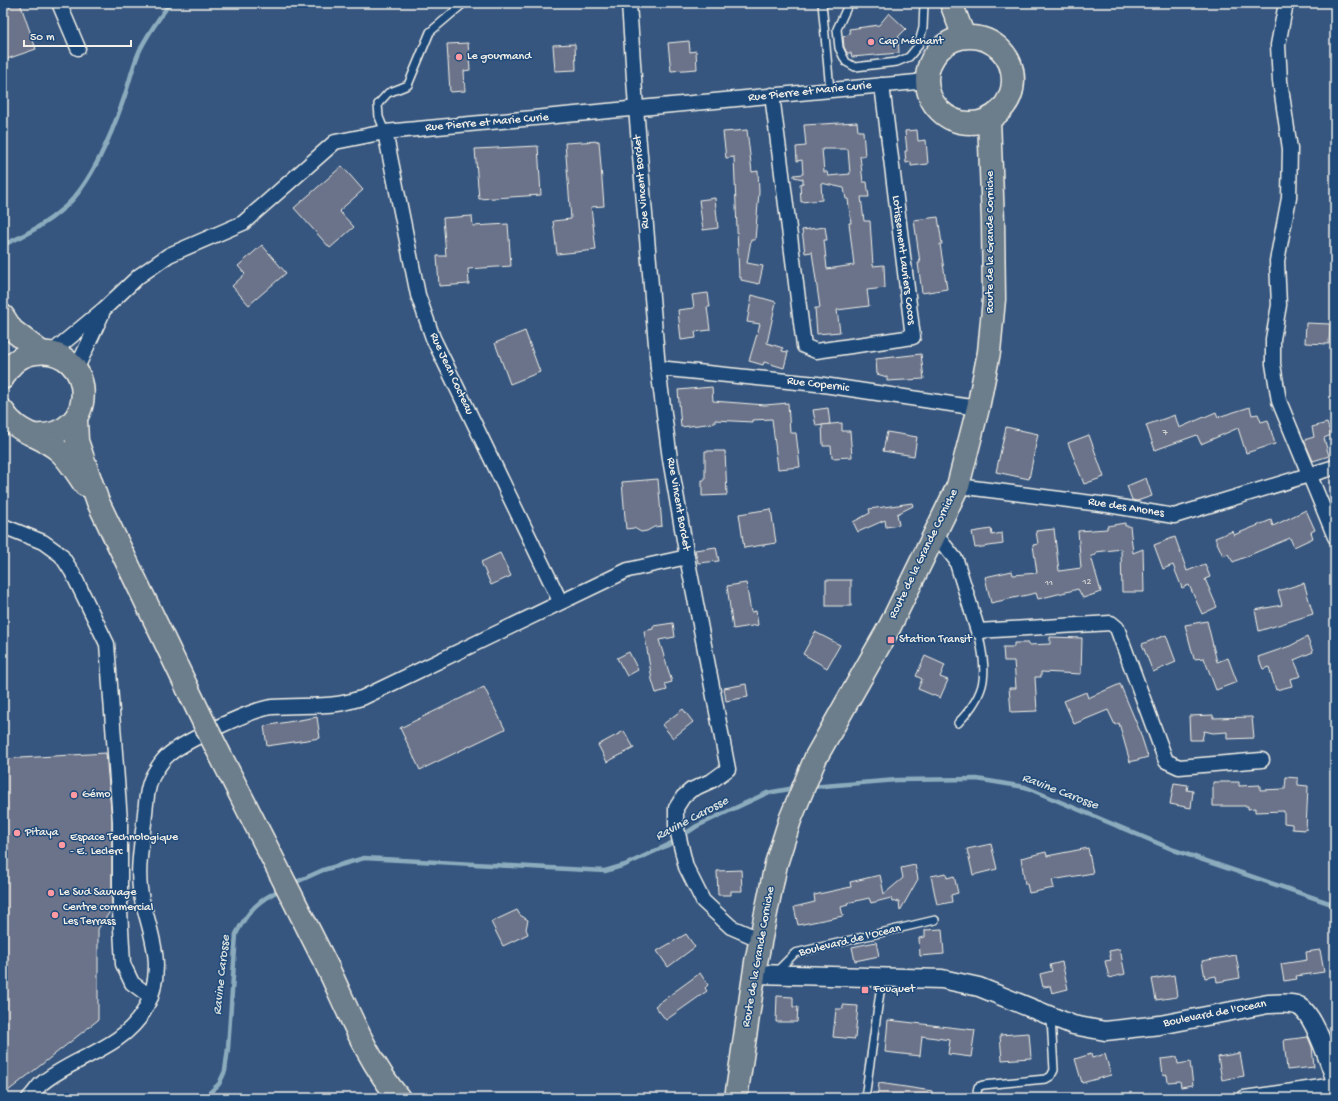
<svg xmlns="http://www.w3.org/2000/svg" width="1338" height="1101" font-family="'Gochi Hand',sans-serif">
  <style>
    .lines { fill: none; stroke-linecap: round; stroke-linejoin: round }
    .stream { stroke: #8cacbe; stroke-width: 4.5 }
    .building { fill: #6a738a; stroke: #f4f1e8; fill-rule: evenodd }
    .service-casing { stroke: #f4f1e8; stroke-width: 10 }
    .minor-casing { stroke: #f4f1e8; stroke-width: 17 }
    .tertiary-casing { stroke: #f4f1e8; stroke-width: 21 }
    .primary-casing { stroke: #f4f1e8; stroke-width: 25 }
    .service { stroke: #1f4a7a; stroke-width: 7 }
    .minor { stroke: #1f4a7a; stroke-width: 14 }
    .tertiary { stroke: #1f4a7a; stroke-width: 18 }
    .primary { stroke: #6c7d8b; stroke-width: 22 }
    .primary-bridge-casing { stroke: #f4f1e8; stroke-width: 25; stroke-linecap: butt }
    .primary-bridge { stroke: #6c7d8b; stroke-width: 22 }
    .poi-dot { fill: #ff9aa2; stroke: #1f4a7a; stroke-width: 1.5 }
    .labels { text-anchor: middle; dominant-baseline: central; stroke-width: 3; stroke-linejoin: round; paint-order: stroke }
    .number-label { font-size: 10px; fill: #d2d2d0 }
    .poi-label { font-size: 12px; fill: #f4f1e8; stroke: #1f4a7a; text-anchor: start }
    .street-label { font-size: 12px; fill: #f4f1e8; stroke: #1f4a7a }
    .water-label { font-size: 13px; font-style: italic; fill: #dae0de; stroke: #1f4a7a }
  </style>
  <rect width="100%" height="100%" fill="#36567f"/>
  <filter id="ink" filterUnits="userSpaceOnUse"><feTurbulence type="fractalNoise" baseFrequency=".025" numOctaves="2"/><feDisplacementMap in="SourceGraphic" scale="8" xChannelSelector="R" yChannelSelector="G"/><feConvolveMatrix kernelMatrix="1 2 1 2 8 2 1 2 1" color-interpolation-filters="sRGB"/></filter>
  <g filter="url(#ink)">
    <g class="lines">
      <g class="stream">
        <path d="M3 245C25 236 47 223 65 207 91 184 112 133 123 101 129 84 132 68 139 52 147 34 159 19 170 3"/>
        <path d="M811 787 897 780 977 779 1025 787 1174 850 1335 905"/>
        <path d="M292 884 323 870 364 858 605 871 625 865 668 845 697 826 767 793 795 788"/>
        <path d="M204 1098 219 1084 225 1071 228 1048 236 934C248 911 258 900 282 889"/>
      </g>
    </g>
    <g class="building">
      <path d="M17 3H20L36 49 7 59 3 50V9Z"/>
      <path d="M889 13 906 29 898 37 899 53 852 57 851 53H847L844 47 843 37 850 34 849 29 879 25Z"/>
      <path d="M689 41 690 52 696 51 697 69 671 71 668 43Z"/>
      <path d="M468 43 470 70 464 71 465 91 450 92 447 44Z"/>
      <path d="M575 44 576 70 555 71 553 45Z"/>
      <path d="M857 122 858 131H863L865 156H860L863 182H867L869 197H861L864 221H870L873 266 884 265 885 288 867 290 869 306 837 310 840 332 817 334 815 308H820L812 252 805 253 802 230 825 227 827 240H824L827 269 854 265 849 223H851L848 199H846L844 188 821 183 822 200 801 202 800 184 803 183V179L794 177V175L803 174 802 160 797 161 796 147 806 146 804 125ZM822 149H848L850 174 828 176 827 172H824Z"/>
      <path d="M747 130 752 172 758 171 759 192 755 240H751L747 263 763 266 759 284 741 280V277H739L734 157 726 158 723 132Z"/>
      <path d="M917 130 918 141 926 140 928 164 911 166V162L906 163 905 151H907L905 131Z"/>
      <path d="M599 141 604 206 591 207 596 250 557 254 553 221 571 219 565 143Z"/>
      <path d="M538 146 541 195 479 199 475 149Z"/>
      <path d="M342 166 363 190 339 211 354 227 330 248 294 208Z"/>
      <path d="M715 198 718 228 703 230 699 200Z"/>
      <path d="M472 216 473 226 508 224 511 266 468 269 469 284 439 286 437 256H446L443 218Z"/>
      <path d="M938 217 942 244H940L947 289 922 293 918 263H920L914 220Z"/>
      <path d="M262 245 286 273 249 305 232 286 245 274 238 266Z"/>
      <path d="M708 293 710 307H707L710 330 695 332 696 338 681 340 678 310 694 308 692 295Z"/>
      <path d="M752 295 776 302 767 343 783 348 782 351 788 352 784 368 764 362 763 365 749 361 760 324 747 322Z"/>
      <path d="M1306 323 1330 324 1329 344 1305 343Z"/>
      <path d="M525 331 540 372 510 384 495 343Z"/>
      <path d="M921 354 924 379 887 381V377L877 374 876 359Z"/>
      <path d="M712 387 713 401 765 405 788 403 790 433H796L800 467 778 469 772 419 752 420V422L715 420V423L681 427 678 390Z"/>
      <path d="M1250 407 1252 415 1258 414 1261 422 1268 420 1275 444 1246 453 1238 428 1201 444 1197 435 1155 450 1146 425 1175 415 1179 428 1216 412 1218 417Z"/>
      <path d="M828 408 830 424 816 426 813 410Z"/>
      <path d="M842 423V431H850L852 457 832 458 831 446H823L822 425Z"/>
      <path d="M1327 423 1331 435 1324 438 1329 456 1313 461 1304 440 1314 437 1312 427Z"/>
      <path d="M1006 427 1038 434 1029 479 996 472Z"/>
      <path d="M887 432 917 437 914 456 883 451Z"/>
      <path d="M1089 435 1104 477 1084 484 1068 443Z"/>
      <path d="M705 451H725L727 495 702 496V480H705Z"/>
      <path d="M1146 478 1152 496 1137 501 1132 500 1127 486Z"/>
      <path d="M658 479 662 526 654 527 647 531 641 532 634 528 626 529 622 482Z"/>
      <path d="M912 503 913 506 897 514 899 525 886 527 885 520 858 532 853 522 870 513 869 509Z"/>
      <path d="M771 509 776 543 744 548 739 514Z"/>
      <path d="M1306 510 1315 530 1311 532 1313 538 1294 547 1290 538 1233 562 1228 554 1223 556 1215 538 1233 531 1234 535 1271 520 1273 526Z"/>
      <path d="M1125 523V526H1130L1133 553 1143 549 1144 592H1122L1121 549 1096 552V555L1091 556 1101 592 1083 598 1078 589 1038 599 1036 593 991 603 985 577 1012 571 1013 575 1037 573 1033 545 1038 544 1036 531 1054 529 1059 571 1081 568 1078 531 1107 529V526Z"/>
      <path d="M991 529 992 535 1002 533 1003 544 975 548 972 532Z"/>
      <path d="M1175 537 1187 571 1205 564 1210 577 1205 579 1217 607 1202 614 1189 585 1182 588 1173 565 1163 569 1154 545Z"/>
      <path d="M716 547 719 561 698 563 695 550Z"/>
      <path d="M500 553 511 576 491 585 481 562Z"/>
      <rect x="826" y="580" width="25" height="26"/>
      <path d="M746 583 751 612 756 611 758 625 733 629 727 586Z"/>
      <path d="M1304 583 1313 614 1259 631 1255 610 1282 605 1278 591Z"/>
      <path d="M1207 621 1217 662 1228 658 1237 682 1216 690 1204 658 1194 659 1185 625Z"/>
      <path d="M673 623 675 637 659 640 672 682 665 684 667 690 656 693 652 680 644 631 653 629V626Z"/>
      <path d="M815 632 840 645 827 668 803 654Z"/>
      <path d="M1166 635 1176 662 1153 672 1142 644Z"/>
      <path d="M1050 637 1082 638 1081 674 1041 672V677H1035L1037 711 1011 712 1009 688H1016L1014 661H1004L1003 647H1014V643H1028V645L1050 644Z"/>
      <path d="M1307 637 1313 652 1294 660 1301 676 1290 679 1292 686 1276 690 1269 667 1263 669 1258 657 1290 646Z"/>
      <path d="M629 652 638 670 627 676 617 658Z"/>
      <path d="M925 656 945 665 940 677 948 680 940 698 918 689 922 679 916 676Z"/>
      <path d="M746 684 748 697 726 701 724 688Z"/>
      <path d="M1120 684 1139 729 1148 757 1130 762 1119 723 1115 725 1108 710 1074 724 1064 701 1086 692 1088 698Z"/>
      <path d="M484 687 505 729 420 770 400 728Z"/>
      <path d="M683 709 693 722 673 738 662 725Z"/>
      <path d="M1213 715V718L1252 717 1254 738 1227 739V732L1213 733 1204 731 1202 740H1190L1189 716Z"/>
      <path d="M317 717 320 738 267 746 264 726Z"/>
      <path d="M624 731 634 748 607 762 598 745Z"/>
      <path d="M106 753 112 821V909L98 929V1020L3 1095V759Z"/>
      <path d="M1286 777 1298 778V785L1308 786 1306 830 1292 829V824L1284 823V811L1255 812V808L1248 809V806H1213V782H1239V786L1260 785V790L1285 789Z"/>
      <path d="M1174 783 1188 785 1187 790 1193 791 1191 808 1170 804Z"/>
      <path d="M991 844 997 869 973 875 967 849Z"/>
      <path d="M1088 848 1093 873 1052 880 1054 888 1029 893 1027 884H1025L1021 858 1046 852 1047 856Z"/>
      <path d="M915 865 918 879 900 911 899 901 892 902 891 898 871 903 869 898 847 903 848 905 841 907 843 916 798 925 794 907 815 902 814 895 851 887 850 882 880 875 884 894 903 878 901 868Z"/>
      <path d="M741 870 742 891H731V895H718L717 871Z"/>
      <path d="M946 873 947 878 954 876 958 893 951 895 952 902 937 905 931 876Z"/>
      <path d="M517 910 520 915 528 920 526 929 528 934 503 946 491 922Z"/>
      <path d="M942 929 944 954 920 956 919 938 925 937V930Z"/>
      <path d="M686 934 695 947 668 967 657 951Z"/>
      <path d="M876 942 879 956 855 961 852 947Z"/>
      <path d="M1120 949 1125 974 1109 978 1105 961 1111 960 1109 951Z"/>
      <path d="M1320 950 1324 972 1296 976 1297 979 1284 981 1281 964 1307 960 1306 952Z"/>
      <path d="M1236 955 1240 978 1217 982 1216 976 1205 978 1202 961Z"/>
      <path d="M1062 962 1068 989 1052 993 1050 986 1043 987 1040 974 1052 971 1050 965Z"/>
      <path d="M700 973 708 985 705 988 707 991 666 1020 655 1006Z"/>
      <path d="M1174 975 1177 997 1156 1000 1152 979Z"/>
      <path d="M777 996 793 997V1007H798L797 1022H776Z"/>
      <path d="M843 1005 858 1006 855 1039 833 1037 836 1009H843Z"/>
      <path d="M888 1020 975 1030 971 1057 948 1054 950 1040 922 1036 920 1056 885 1052Z"/>
      <path d="M1029 1033 1031 1058 1002 1060 1000 1035Z"/>
      <path d="M1308 1037 1312 1047 1314 1067 1287 1070 1284 1040Z"/>
      <path d="M1240 1053 1244 1076 1222 1080 1218 1057Z"/>
      <path d="M1091 1054 1092 1058 1105 1054 1111 1075 1082 1083 1075 1059Z"/>
      <path d="M1177 1057 1178 1064 1190 1062 1193 1085 1181 1087 1180 1081 1168 1082 1167 1075 1163 1076 1161 1059Z"/>
      <path d="M879 1083 932 1091V1098H877Z"/>
    </g>
    <g class="lines">
      <g class="service-casing">
        <g id="service">
          <path d="M822 3 830 90"/>
          <path d="M849 3 837 29 839 48 846 62 855 67 897 62 909 57 918 46 923 28 924 3"/>
          <path d="M385 132 379 117 378 104 388 93 408 85 430 32 464 3"/>
          <path d="M958 723C989 691 987 673 978 631"/>
          <path d="M776 972 795 953 935 920"/>
          <path d="M865 1098 882 978"/>
          <path d="M976 1098 978 1087 983 1085 1046 1079 1051 1076 1054 1070 1051 1018"/>
        </g>
      </g>
      <g class="minor-casing">
        <g id="minor">
          <path d="M59 3 78 48"/>
          <path d="M629 3 636 108 658 368 670 459 687 557 728 769 713 780 691 790 683 797 676 808V825L686 867 703 901 731 927 761 940"/>
          <path d="M1286 3 1278 45 1280 81 1290 149 1289 198 1277 261 1279 305 1273 339V364L1279 401 1335 537"/>
          <path d="M772 95 804 346 816 351 913 337 882 85"/>
          <path d="M385 132 418 295 433 338 560 601"/>
          <path d="M51 353 104 309 139 276 169 255 243 223 335 142 385 132 927 81"/>
          <path d="M658 368 817 384 978 408"/>
          <path d="M76 370 102 314"/>
          <path d="M958 486 1108 505 1174 516 1335 467"/>
          <path d="M3 526 43 542 61 555 72 572 107 644 120 821V911L123 964 132 983 151 997"/>
          <path d="M936 535 956 560 978 631 1111 623 1117 628 1166 761 1179 767 1262 760"/>
          <path d="M29 1098C33 1094 37 1088 41 1084 73 1057 122 1049 144 1011 166 973 153 939 142 900 136 875 141 848 144 823 146 807 146 785 155 772 158 767 162 761 166 757 180 743 252 709 272 707 294 705 316 707 337 704 346 703 354 700 362 698L628 570 687 557"/>
          <path d="M1244 1098 1335 1085"/>
        </g>
      </g>
      <g class="tertiary-casing">
        <path id="tertiary" d="M754 974 942 979 979 987 1073 1025 1105 1031 1160 1025 1268 1004C1277 1004 1290 1002 1299 1006 1315 1015 1328 1060 1335 1078"/>
      </g>
      <g class="primary-casing">
        <g id="primary">
          <path d="M951 3 964 37"/>
          <circle cx="970" cy="80" r="43"/>
          <path d="M3 316 12 330 41 352"/>
          <path d="M3 378C9 365 20 355 35 353 96 345 102 440 33 435"/>
          <path d="M3 411C17 434 39 434 58 450 69 459 77 474 85 485"/>
          <path d="M76 419 77 441 98 502 205 725"/>
          <path d="M328 968C349 1012 367 1060 399 1098"/>
          <path d="M736 1098 756 962 776 864 790 820 816 757 890 626 958 486 978 408 989 352 994 299 993 221 989 119"/>
        </g>
      </g>
      <use href="#service" class="service"/>
      <use href="#minor" class="minor"/>
      <use href="#tertiary" class="tertiary"/>
      <use href="#primary" class="primary"/>
      <g class="primary-bridge-casing">
        <path id="primary-bridge" d="M205 725 328 968"/>
      </g>
      <use href="#primary-bridge" class="primary-bridge"/>
    </g>
  </g>
  <g class="poi-dot">
    <circle cx="871" cy="42" r="4"/>
    <circle cx="459" cy="57" r="4"/>
    <rect x="887" y="636" width="8" height="8" rx="2"/>
    <circle cx="74" cy="795" r="4"/>
    <circle cx="17" cy="833" r="4"/>
    <circle cx="62" cy="845" r="4"/>
    <circle cx="51" cy="893" r="4"/>
    <circle cx="55" cy="915" r="4"/>
    <rect x="861" y="986" width="8" height="8" rx="2"/>
  </g>
  <g class="labels">
    <g class="number-label">
      <text x="1165" y="433">7</text>
      <text x="1087" y="582">12</text>
      <text x="1049" y="583">11</text>
    </g>
    <g class="poi-label">
      <text x="879" y="42">Cap Méchant</text>
      <text x="467" y="57">Le gourmand</text>
      <text x="899" y="640">Station Transit</text>
      <text x="82" y="795">Gémo</text>
      <text x="25" y="833">Pitaya</text>
      <text x="70" y="838">Espace Technologique<tspan x="70" dy="14">- E. Leclerc</tspan></text>
      <text x="59" y="893">Le Sud Sauvage</text>
      <text x="63" y="908">Centre commercial<tspan x="63" dy="14">Les Terrass</tspan></text>
      <text x="873" y="990">Fouquet</text>
    </g>
    <g class="street-label">
      <text transform="translate(810 92) rotate(-6)">Rue Pierre et Marie Curie</text>
      <text transform="translate(487 123) rotate(-5)">Rue Pierre et Marie Curie</text>
      <text transform="translate(642 182) rotate(-95)">Rue Vincent Bordet</text>
      <text transform="translate(991 242) rotate(-90)">Route de la Grande Corniche</text>
      <text transform="translate(903 260) rotate(83)">Lotissement Lauriers Cocos</text>
      <text transform="translate(451 374) rotate(65)">Rue Jean Cocteau</text>
      <text transform="translate(818 385) rotate(7)">Rue Copernic</text>
      <text transform="translate(678 504) rotate(80)">Rue Vincent Bordet</text>
      <text transform="translate(1126 508) rotate(9)">Rue des Anones</text>
      <text transform="translate(924 554) rotate(-64)">Route de la Grande Corniche</text>
      <text transform="translate(850 941) rotate(-14)">Boulevard de l'Ocean</text>
      <text transform="translate(759 957) rotate(-80)">Route de la Grande Corniche</text>
      <text transform="translate(1215 1014) rotate(-11)">Boulevard de l'Ocean</text>
    </g>
    <g class="water-label">
      <text transform="translate(1060 792) rotate(21)">Ravine Carosse</text>
      <text transform="translate(692 819) rotate(-28)">Ravine Carosse</text>
      <text transform="translate(222 975) rotate(-84)">Ravine Carosse</text>
    </g>
  </g>
  <rect width="1338" height="1101" fill="none" stroke="#1f4a7a" stroke-width="16"/>
  <rect x="8" y="8" width="1322" height="1085" fill="none" stroke="#f4f1e8" stroke-width="1.5" filter="url(#ink)"/>
  <path d="M24 40v6h107v-6" fill="none" stroke="#f4f1e8" stroke-width="2"/>
  <text x="30" y="40" font-size="12" fill="#f4f1e8" stroke="#1f4a7a" stroke-width="3" paint-order="stroke">50 m</text>
</svg>
